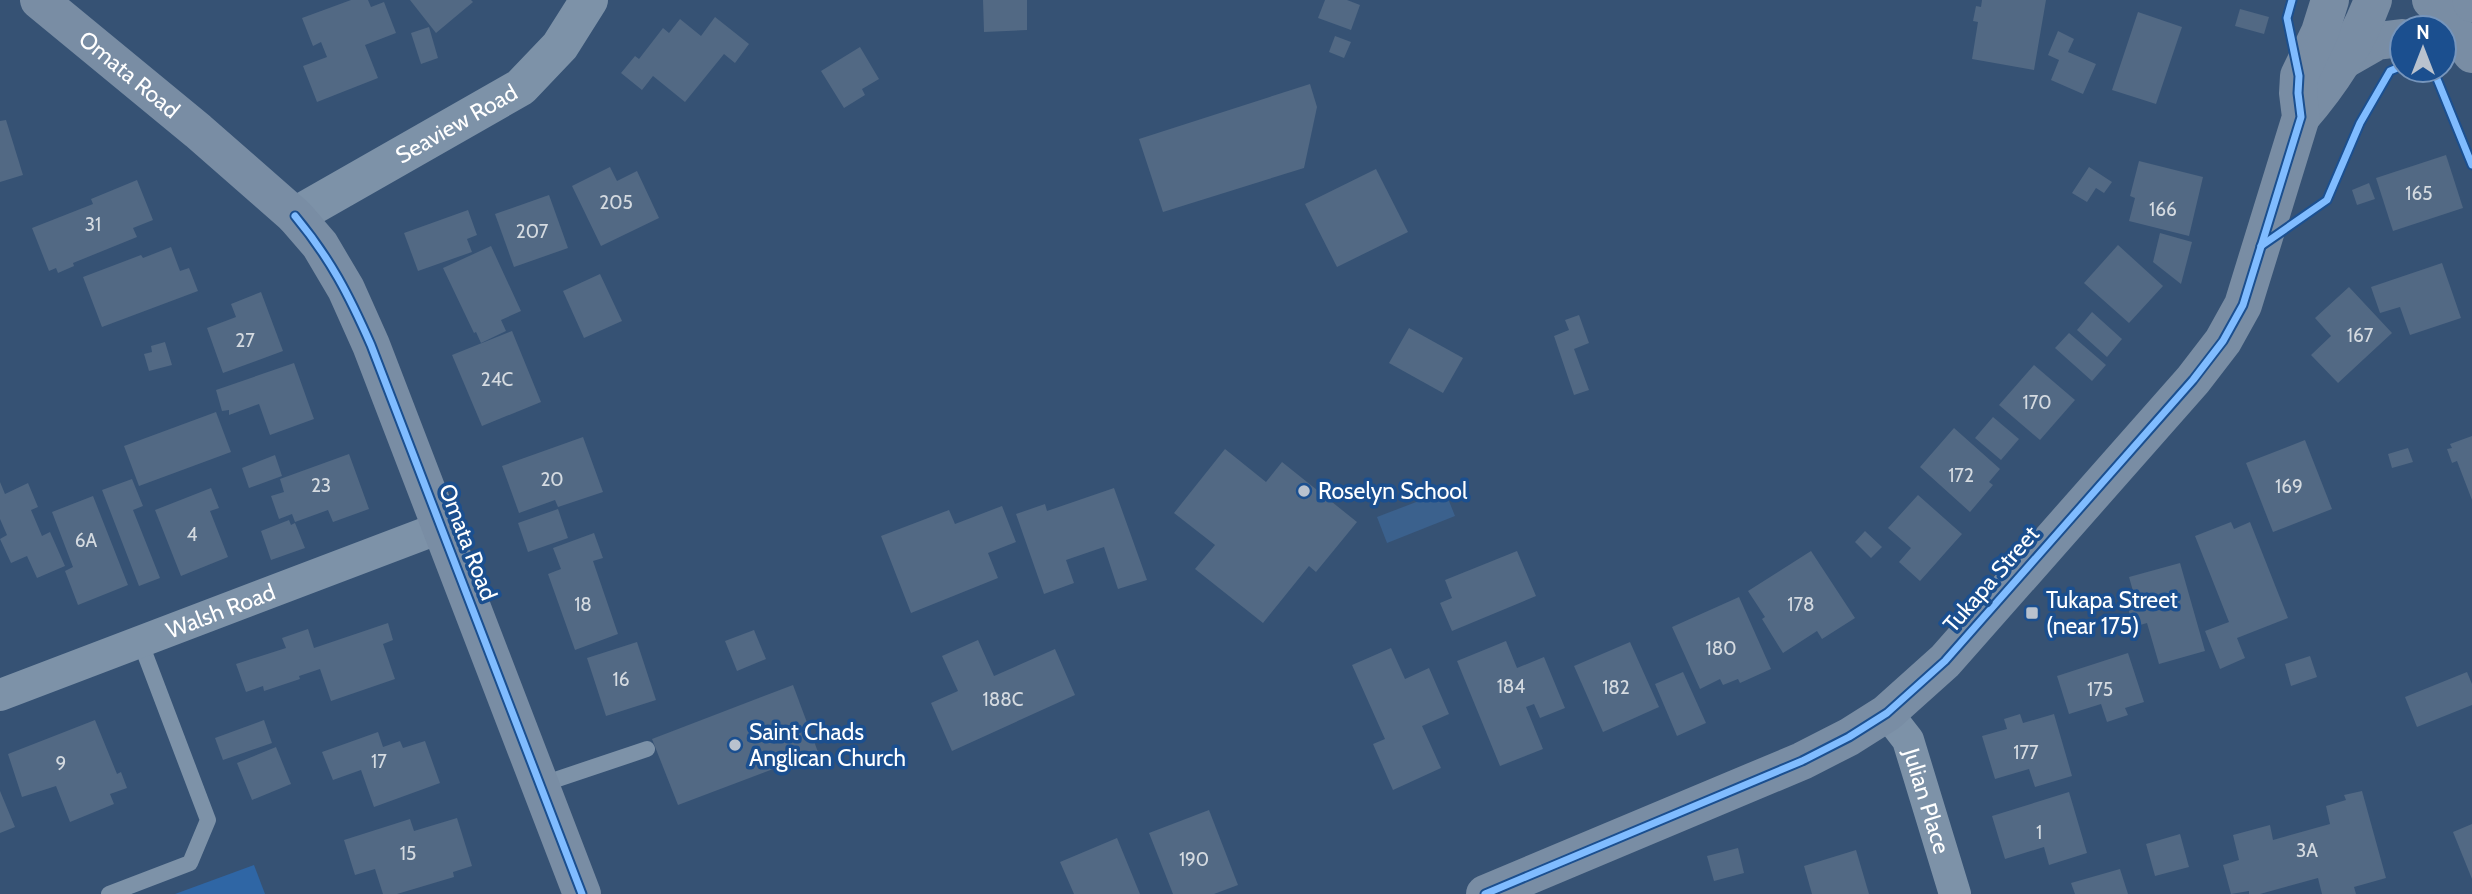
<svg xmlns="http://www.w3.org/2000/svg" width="2472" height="894" font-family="Cabin,sans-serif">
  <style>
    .green { fill: #2f66a5 }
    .water { fill: #3b618d }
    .building { fill: #526984 }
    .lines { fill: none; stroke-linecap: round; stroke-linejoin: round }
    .service { stroke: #7d92a8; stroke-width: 16 }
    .minor { stroke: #7d92a8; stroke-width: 32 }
    .tertiary { stroke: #7d92a8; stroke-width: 38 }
    .secondary { stroke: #798da4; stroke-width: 38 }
    .cycleway-casing { stroke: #1b4f8f; stroke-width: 11 }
    .cycleway { stroke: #80bcff; stroke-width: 7 }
    .poi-dot { fill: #b9c2ce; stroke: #1b4f8f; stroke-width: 2.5 }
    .labels { text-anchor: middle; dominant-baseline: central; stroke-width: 7; stroke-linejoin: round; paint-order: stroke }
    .number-label { font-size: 19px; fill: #d4dae0 }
    .street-label { font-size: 23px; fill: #fff; stroke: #1b4f8f }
    .poi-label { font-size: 23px; fill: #fff; stroke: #1b4f8f; text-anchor: start }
  </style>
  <rect width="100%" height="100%" fill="#365274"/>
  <path class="green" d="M254 865 265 894H175Z"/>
  <path class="water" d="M1445 491 1455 516 1387 543 1377 517Z"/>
  <g class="building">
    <path d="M351 0H368L371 7 384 2 396 33 365 45 378 78 317 102 303 66 327 57 321 42 313 46 302 18Z"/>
    <path d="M410 0H471L473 2 436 33Z"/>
    <path d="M983 0H1027V30L984 32Z"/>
    <path d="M1325 0H1347L1360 5 1351 30 1318 18Z"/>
    <path d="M1982 0H2046L2034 70 1972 59 1978 22 1973 21 1976 6 1981 7Z"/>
    <path d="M2240 9 2269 17 2264 34 2235 26Z"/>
    <path d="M2138 12 2182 27 2156 104 2112 90Z"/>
    <path d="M715 17 749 44 735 63 724 54 685 102 653 76 642 90 621 73 635 56 639 59 663 28 669 33 680 19 701 36Z"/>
    <path d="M429 27 438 58 421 64 411 33Z"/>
    <path d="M2058 31 2074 39 2068 52 2096 64 2083 94 2051 80 2059 60 2048 55Z"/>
    <path d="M1335 36 1351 42 1344 58 1329 52Z"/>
    <path d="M860 47 879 79 862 89 865 95 844 108 821 71Z"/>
    <path d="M1310 84 1317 107 1304 168 1163 212 1139 139Z"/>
    <path d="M6 120 23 175 0 182V121Z"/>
    <path d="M2446 155 2463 208 2393 231 2376 178Z"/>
    <path d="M2139 161 2203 177 2189 236 2129 221 2135 198 2130 196Z"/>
    <path d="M610 167 617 181 637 171 659 218 601 246 572 186Z"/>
    <path d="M2089 167 2112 182 2104 193 2096 188 2087 202 2072 193Z"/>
    <path d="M1376 169 1408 232 1337 267 1305 204Z"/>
    <path d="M137 180 153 220 133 228 137 237 73 263 74 266 58 273 56 268 49 271 32 228 93 204 91 199Z"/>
    <path d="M2369 183 2375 199 2357 205 2352 190Z"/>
    <path d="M549 195 568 248 514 267 495 214Z"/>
    <path d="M468 210 477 235 467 239 472 252 418 271 404 233Z"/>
    <path d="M2160 233 2192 242 2181 284 2153 262Z"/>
    <path d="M2118 245 2163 286 2129 323 2084 283Z"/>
    <path d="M491 246 521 311 501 320 506 331 481 343 476 332 474 333 443 268Z"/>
    <path d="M171 247 180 271 189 268 198 291 102 327 83 277 141 255 143 258Z"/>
    <path d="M2442 263 2461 318 2410 335 2400 307 2380 313 2371 287Z"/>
    <path d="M600 274 622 321 584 338 563 291Z"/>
    <path d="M2349 287 2392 333 2338 383 2311 355 2331 336 2315 318Z"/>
    <path d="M261 292 283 351 223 373 207 328 236 317 231 304Z"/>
    <path d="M2092 312 2122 339 2107 357 2077 330Z"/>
    <path d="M1579 315 1589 343 1574 349 1589 390 1574 395 1554 336 1569 330 1565 320Z"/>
    <path d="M1409 328 1463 358 1443 393 1389 363Z"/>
    <path d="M512 331 541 402 482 426 452 355Z"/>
    <path d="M2069 333 2106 365 2092 381 2055 348Z"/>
    <path d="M165 342 172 365 149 371 144 354 152 352 151 346Z"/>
    <path d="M294 363 314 419 270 435 259 404 229 415V410L222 411 216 390Z"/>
    <path d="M2034 365 2075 400 2040 440 1999 405Z"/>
    <path d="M216 412 231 452 139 486 124 446Z"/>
    <path d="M1993 417 2019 439 2001 460 1975 438Z"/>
    <path d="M1954 428 2000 469 1989 482 1993 485 1970 512 1920 467Z"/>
    <path d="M2472 436V500L2457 461 2452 463 2447 449 2452 448 2450 444Z"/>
    <path d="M583 437 603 492 558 507 555 500 519 513 502 466Z"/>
    <path d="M2305 440 2332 509 2273 532 2246 463Z"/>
    <path d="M2408 448 2413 462 2392 468 2388 454Z"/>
    <path d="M1225 449 1266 482 1282 462 1357 522 1316 572 1309 566 1263 623 1195 569 1215 545 1174 513Z"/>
    <path d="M349 454 369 509 333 522 328 510 295 522 292 514 279 519 271 496 284 492 280 479Z"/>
    <path d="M275 455 282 476 249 488 242 468Z"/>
    <path d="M132 479 143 506 133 510 160 578 139 586 102 490Z"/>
    <path d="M0 482 5 494 28 483 38 507 31 510 42 536 50 532 65 566 37 578 27 556 11 563 0 539 7 535 0 519Z"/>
    <path d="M211 488 219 508 210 511 228 557 181 576 155 510Z"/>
    <path d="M1114 488 1147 580 1118 589 1104 547 1066 560 1074 583 1044 594 1016 514 1045 504 1047 511Z"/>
    <path d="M1918 495 1962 534 1920 581 1899 562 1911 548 1888 528Z"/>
    <path d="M93 496 128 585 78 605 65 571 73 567 52 512Z"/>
    <path d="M1002 506 1016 542 988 553 998 578 911 613 881 536 949 510 955 524Z"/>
    <path d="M558 509 568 538 528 552 518 523Z"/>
    <path d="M289 520 291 525 295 523 305 548 271 560 261 531Z"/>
    <path d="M2231 522 2234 529 2250 522 2288 618 2237 638 2245 658 2220 669 2205 631 2229 622 2195 536Z"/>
    <path d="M1865 531 1882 547 1871 558 1855 542Z"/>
    <path d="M594 533 603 558 593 561 618 634 575 650 548 574 561 569 553 548Z"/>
    <path d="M1517 551 1536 596 1452 631 1440 603 1452 598 1445 580Z"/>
    <path d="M1811 551 1855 618 1822 639 1817 631 1783 653 1762 619 1765 617 1748 591Z"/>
    <path d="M2180 563 2205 651 2159 664 2147 623 2133 627 2128 608 2137 605 2129 577Z"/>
    <path d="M1739 597 1771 669 1740 683 1738 679 1723 685 1720 679 1700 689 1672 627Z"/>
    <path d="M388 623 393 640 383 644 395 679 331 701 320 669 299 676 300 679 264 691 263 686 246 692 236 664 286 648 282 638 308 629 314 648Z"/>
    <path d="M754 630 766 659 737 671 725 641Z"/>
    <path d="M978 640 994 676 1055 649 1075 695 952 751 931 703 958 691 942 656Z"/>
    <path d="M1506 641 1517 668 1544 657 1565 708 1540 718 1534 704 1526 707 1543 749 1500 766 1457 661Z"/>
    <path d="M637 642 656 700 606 716 587 658Z"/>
    <path d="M1630 642 1659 707 1603 732 1574 666Z"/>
    <path d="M1391 648 1405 679 1429 668 1449 714 1422 726 1441 768 1393 790 1373 744 1385 739 1352 665Z"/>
    <path d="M2128 653 2144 702 2125 708 2128 715 2107 722 2101 704 2069 714 2057 676Z"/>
    <path d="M2310 656 2317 677 2291 686 2285 664Z"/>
    <path d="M1683 672 1706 723 1677 736 1655 684Z"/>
    <path d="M2467 672 2472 684V705L2417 727 2405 697Z"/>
    <path d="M793 685 818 752 678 805 652 739Z"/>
    <path d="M2020 714 2023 723 2054 714 2072 776 2035 787 2029 769 1995 779 1982 736 2007 729 2004 719Z"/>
    <path d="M95 720 117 774 121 772 127 788 110 794 114 804 70 822 56 786 22 797 8 754Z"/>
    <path d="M264 720 272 743 223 760 215 738Z"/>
    <path d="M378 732 383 747 400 741 403 748 425 741 440 783 374 807 361 770 333 780 322 752Z"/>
    <path d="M276 747 291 784 252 800 237 763Z"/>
    <path d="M0 791 15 827 0 833Z"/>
    <path d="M2362 791 2386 878 2354 887 2356 894H2322L2318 878 2260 894H2249V891L2231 894 2223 865 2239 860 2233 835 2270 825 2273 840 2330 824 2326 806 2346 800 2344 795Z"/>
    <path d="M2069 792 2087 853 2049 865 2044 847 2005 859 1992 816Z"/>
    <path d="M1209 810 1238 885 1214 894H1173L1149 833Z"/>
    <path d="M457 818 472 866 453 872 454 877 397 894H383L375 869 355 875 344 840 410 819 414 831Z"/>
    <path d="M2472 824V879L2453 832Z"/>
    <path d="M2180 834 2189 867 2155 876 2146 844Z"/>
    <path d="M1117 838 1140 894H1074L1060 862Z"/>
    <path d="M1738 848 1744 873 1714 881 1707 856Z"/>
    <path d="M1856 850 1869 894H1812L1804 866Z"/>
    <path d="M2120 869 2128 894H2075L2071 883Z"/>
  </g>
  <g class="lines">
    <g class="service">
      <path d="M540 785 647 749"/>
      <path d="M109 894 190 863 208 820 140 641"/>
    </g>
    <g class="minor">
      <path id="s1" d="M0 695 442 527"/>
      <path id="s2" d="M1887 713 1908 740 1955 894"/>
    </g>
    <path class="tertiary" id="s3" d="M295 216 521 87 560 46 589 0"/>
    <g class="secondary">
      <path id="s4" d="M39 0 198 131 295 216 320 245 346 289 371 345 582 894"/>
      <path d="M2431 0 2445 13 2452 28 2472 54"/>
      <path d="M2471 0 2472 3"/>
      <path d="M2342 61 2377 41 2402 38"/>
      <path d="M2301 117C2330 84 2358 41 2373 0"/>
      <path d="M1485 894 1802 761 1849 737 1887 713 1945 661 2193 380 2223 341 2243 305 2301 117 2298 93 2299 76 2320 32 2330 0"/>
    </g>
    <g class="cycleway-casing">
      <g id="cycleway">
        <path d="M2430 70 2435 74 2472 165"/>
        <path d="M295 216C330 258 349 295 371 345L582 894"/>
        <path d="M2261 246 2327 200 2360 123 2390 71 2402 66"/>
        <path d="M1485 894 1802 761 1849 737 1887 713 1945 661 2193 380 2223 341 2243 305 2301 117 2298 93 2299 76 2287 18 2292 0"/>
      </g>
    </g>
    <use href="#cycleway" class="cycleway"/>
  </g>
  <g class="poi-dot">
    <circle cx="1304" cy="491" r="7"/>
    <rect x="2025" y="606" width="14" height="14" rx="3.5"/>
    <circle cx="735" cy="745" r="7"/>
  </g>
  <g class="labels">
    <g class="number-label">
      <text x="2419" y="193">165</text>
      <text x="616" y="202">205</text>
      <text x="2163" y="209">166</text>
      <text x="93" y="224">31</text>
      <text x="532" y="231">207</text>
      <text x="2360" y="335">167</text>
      <text x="245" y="340">27</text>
      <text x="497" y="379">24C</text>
      <text x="2037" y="402">170</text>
      <text x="1961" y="475">172</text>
      <text x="552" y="479">20</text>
      <text x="321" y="485">23</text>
      <text x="2289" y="486">169</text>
      <text x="192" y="534">4</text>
      <text x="86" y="540">6A</text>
      <text x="583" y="604">18</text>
      <text x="1801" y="604">178</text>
      <text x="1721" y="648">180</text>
      <text x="621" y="679">16</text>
      <text x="1511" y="686">184</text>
      <text x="1616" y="687">182</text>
      <text x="2100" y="689">175</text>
      <text x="1003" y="699">188C</text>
      <text x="2026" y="752">177</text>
      <text x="379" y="761">17</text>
      <text x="61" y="763">9</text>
      <text x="2039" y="832">1</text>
      <text x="2307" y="850">3A</text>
      <text x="408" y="853">15</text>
      <text x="1194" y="859">190</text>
    </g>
    <g class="street-label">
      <text stroke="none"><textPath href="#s4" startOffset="117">Omata Road</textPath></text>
      <text stroke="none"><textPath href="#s3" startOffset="186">Seaview Road</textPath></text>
      <text transform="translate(468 542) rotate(69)">Omata Road</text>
      <text transform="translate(1991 579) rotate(-49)">Tukapa Street</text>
      <text stroke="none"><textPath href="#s1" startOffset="236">Walsh Road</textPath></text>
      <text stroke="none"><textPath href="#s2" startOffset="98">Julian Place</textPath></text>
    </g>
    <g class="poi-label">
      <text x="1318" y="491">Roselyn School</text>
      <text x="2046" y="600">Tukapa Street<tspan x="2046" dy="26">(near 175)</tspan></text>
      <text x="749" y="732">Saint Chads<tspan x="749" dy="26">Anglican Church</tspan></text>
    </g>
  </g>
  <g transform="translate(2423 49)"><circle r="33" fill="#1b4f8f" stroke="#7695bc" stroke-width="2"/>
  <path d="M0-5L12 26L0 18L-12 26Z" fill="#b9c2ce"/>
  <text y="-10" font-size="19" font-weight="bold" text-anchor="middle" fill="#ffffff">N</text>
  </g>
</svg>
